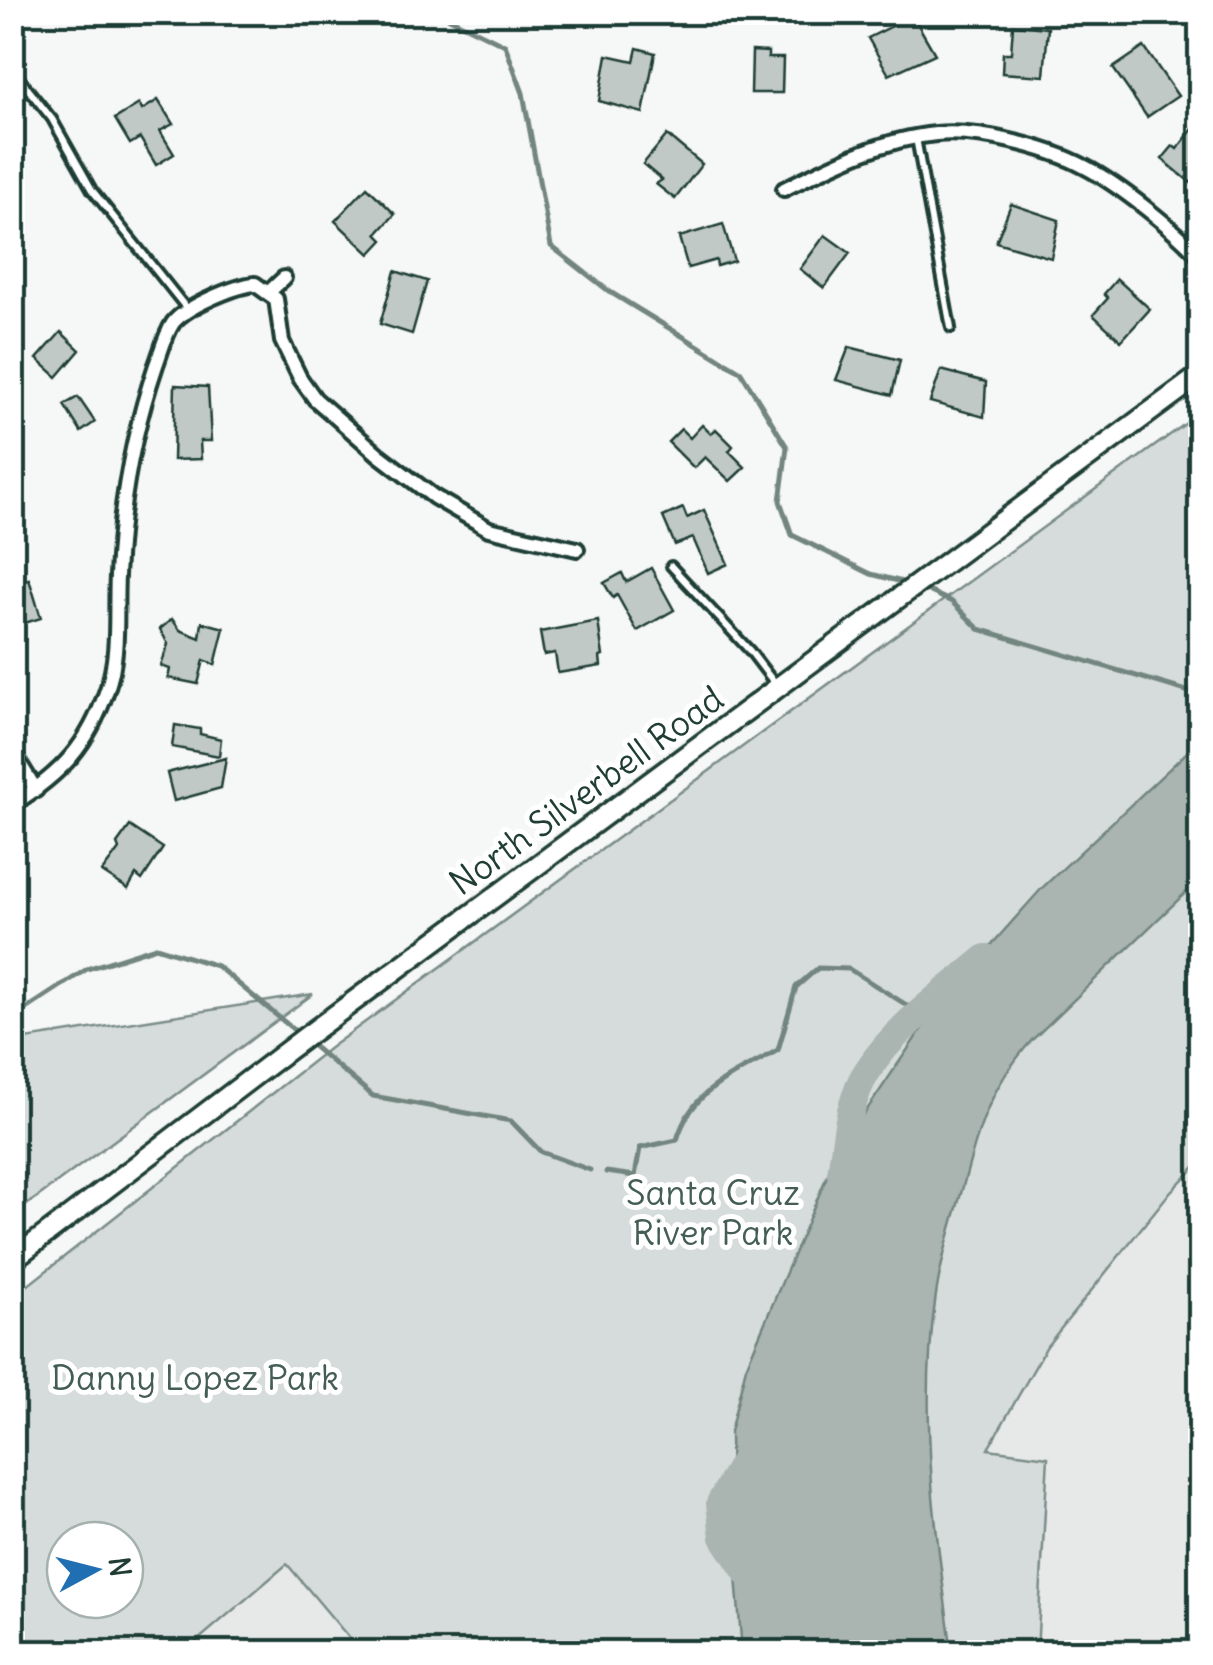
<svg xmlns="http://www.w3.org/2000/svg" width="1213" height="1665" font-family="Delius,sans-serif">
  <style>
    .built { fill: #e6e9e8 }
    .green { fill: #d6dcdb; stroke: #7a8c88; stroke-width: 2.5; fill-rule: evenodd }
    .water { fill: #aab5b1; stroke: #72857f; stroke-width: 2.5 }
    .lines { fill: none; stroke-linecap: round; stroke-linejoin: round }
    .stream { stroke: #72857f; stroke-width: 5 }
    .river { stroke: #aab5b1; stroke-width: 28 }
    .building { fill: #c0c9c6; stroke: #1f3d34; stroke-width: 2.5 }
    .service-casing { stroke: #1f3d34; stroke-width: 14 }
    .minor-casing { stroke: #1f3d34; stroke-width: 20 }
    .secondary-casing { stroke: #1f3d34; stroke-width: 25 }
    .service { stroke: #fff; stroke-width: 6 }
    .minor { stroke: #fff; stroke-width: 12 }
    .secondary { stroke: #fff; stroke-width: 18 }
    .labels { text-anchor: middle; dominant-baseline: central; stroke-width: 10; stroke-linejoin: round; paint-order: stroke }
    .street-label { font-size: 35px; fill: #1f3d34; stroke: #fff }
    .park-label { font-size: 35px; fill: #445d55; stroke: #fff }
  </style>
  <rect width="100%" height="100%" fill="#f6f7f7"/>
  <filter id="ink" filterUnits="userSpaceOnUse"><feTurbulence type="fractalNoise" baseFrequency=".01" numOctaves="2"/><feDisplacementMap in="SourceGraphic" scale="20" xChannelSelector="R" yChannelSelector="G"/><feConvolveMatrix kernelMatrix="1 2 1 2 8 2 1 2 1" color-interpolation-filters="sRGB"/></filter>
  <g filter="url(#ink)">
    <g class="built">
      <path d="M1200 1162V1652H1037L1048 1457 987 1450 1047 1346 1171 1191Z"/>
      <path d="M287 1564 361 1652H184Z"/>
    </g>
    <g class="green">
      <path d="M1200 413V1162L1171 1191 1047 1346 988 1449 1048 1457 1037 1652H361L287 1564 184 1652H13V1297L331 1047ZM65 1540H125V1600H65Z"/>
      <path d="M313 994 13 1215V1041Z"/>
    </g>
    <path class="water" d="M1200 740V879L1032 1040C990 1087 980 1124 964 1183 953 1222 940 1262 935 1302 919 1417 936 1538 952 1652H742L731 1512 730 1432 746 1367 835 1157 937 1006 1043 887Z"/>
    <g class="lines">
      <g class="stream">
        <path d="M437 12 505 45 523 93 551 246 610 292 741 372 787 447 780 501 792 535 871 574 910 584"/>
        <path d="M920 587 952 602 979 629 1200 695"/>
        <path d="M12 1018 87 969 156 947 217 966 299 1034"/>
        <path d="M307 1041 373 1096 511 1121 541 1152 590 1170"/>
        <path d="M606 1172 635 1176 640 1148 677 1140C692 1088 734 1076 778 1050L796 987 818 968 849 969 921 1014"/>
      </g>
      <g class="river">
        <path d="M841 1174C846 1141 848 1099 868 1070 897 1025 946 992 986 958"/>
        <path d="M747 1455 720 1503 724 1537 763 1597 776 1652"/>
      </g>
    </g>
    <g class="building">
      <path d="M913 16 935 54 889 75 868 38Z"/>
      <path d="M1013 25 1048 28 1044 76 1002 73 1003 53H1011Z"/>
      <path d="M1144 47 1178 96 1147 117 1113 68Z"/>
      <path d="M637 48 655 53 643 113 599 101 607 55 634 61Z"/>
      <path d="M752 51 768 52V58H783L782 93H751Z"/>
      <path d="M158 100 173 124 160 131 174 154 156 165 140 138 130 144 115 119 139 104 142 110Z"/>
      <path d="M1200 120V171L1191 183 1162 159 1173 146 1177 149Z"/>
      <path d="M667 135 702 164 675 199 656 184 662 180 643 164Z"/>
      <path d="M367 187 395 214 377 234 383 240 370 254 335 221Z"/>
      <path d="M1011 204 1059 220 1051 258 996 242Z"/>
      <path d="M723 224 734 261 717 266 716 260 688 268 679 237Z"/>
      <path d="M825 235 850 253 824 288 800 269Z"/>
      <path d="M395 271 427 281 412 334 380 324Z"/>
      <path d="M1117 279 1150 309 1121 341 1093 315 1108 298 1104 294Z"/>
      <path d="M61 332 80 350 57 377 37 359Z"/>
      <path d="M849 347 900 360 892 395 836 380Z"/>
      <path d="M941 370 986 382 984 417 930 402Z"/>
      <path d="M175 385 208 387 211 441H200L201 459 173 460Z"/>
      <path d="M78 397 95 422 81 432 64 405Z"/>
      <path d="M702 425 711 434 716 429 733 446 729 451 745 467 730 481 705 457 694 468 668 442 681 429 690 438Z"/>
      <path d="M683 508 687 518 704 510 728 564 708 573 693 538 675 545 663 517Z"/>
      <path d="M16 556 23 580 29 579 41 618 12 627V557Z"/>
      <path d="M651 568 674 610 637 631 617 595 613 598 604 583 622 573 626 582Z"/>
      <path d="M172 619 180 630 200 638 202 622 224 628 215 665 204 660 198 684 168 678 170 669 161 666 168 644 160 629Z"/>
      <path d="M598 621 603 656 600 657 601 666 558 673 555 653 544 655 540 632Z"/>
      <path d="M175 725 200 729V734L221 739 219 756 172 747Z"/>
      <path d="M226 758 221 788 174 801 167 773Z"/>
      <path d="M130 826 163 848 142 880 136 875 128 889 102 872 119 849 117 844Z"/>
    </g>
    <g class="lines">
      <g class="service-casing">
        <g id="service">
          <path d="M12 57 20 79 52 119 92 190 187 309"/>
          <path d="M916 138 951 328"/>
          <path d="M671 566 750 651 776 685"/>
        </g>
      </g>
      <g class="minor-casing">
        <g id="minor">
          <path d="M784 189C832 165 882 139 936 134 979 130 1048 147 1085 167 1118 184 1176 230 1200 257"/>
          <path d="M269 292 284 278"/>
          <path d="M12 751 36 790"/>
          <path d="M12 805C62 773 88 746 107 690 120 653 115 614 117 576 120 505 133 433 156 365 161 352 165 335 173 323 185 307 235 286 255 284L276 299 282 341 300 378 315 399 379 455 434 497 489 529 577 549"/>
        </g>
      </g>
      <g class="secondary-casing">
        <path id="secondary" d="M12 1260 304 1038 1200 375"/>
      </g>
      <use href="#service" class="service"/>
      <use href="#minor" class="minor"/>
      <use href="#secondary" class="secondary"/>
    </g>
  </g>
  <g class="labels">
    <g class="street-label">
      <text transform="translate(586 790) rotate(-36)">North Silverbell Road</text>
    </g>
    <g class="park-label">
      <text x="713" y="1192">Santa Cruz<tspan x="713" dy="40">River Park</tspan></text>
      <text x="195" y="1377">Danny Lopez Park</text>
    </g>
  </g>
  <rect width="1213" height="1665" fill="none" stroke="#fff" stroke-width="50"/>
  <rect x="25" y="25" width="1163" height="1615" fill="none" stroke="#1f3d34" stroke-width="4" filter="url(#ink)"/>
  <g transform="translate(95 1570) rotate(83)"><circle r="48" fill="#ffffff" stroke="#a5b1ae" stroke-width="2.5"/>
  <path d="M0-8L18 38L0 25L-18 38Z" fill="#1f6fb2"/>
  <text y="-15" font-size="28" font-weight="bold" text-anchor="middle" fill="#1f3d34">N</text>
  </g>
</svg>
